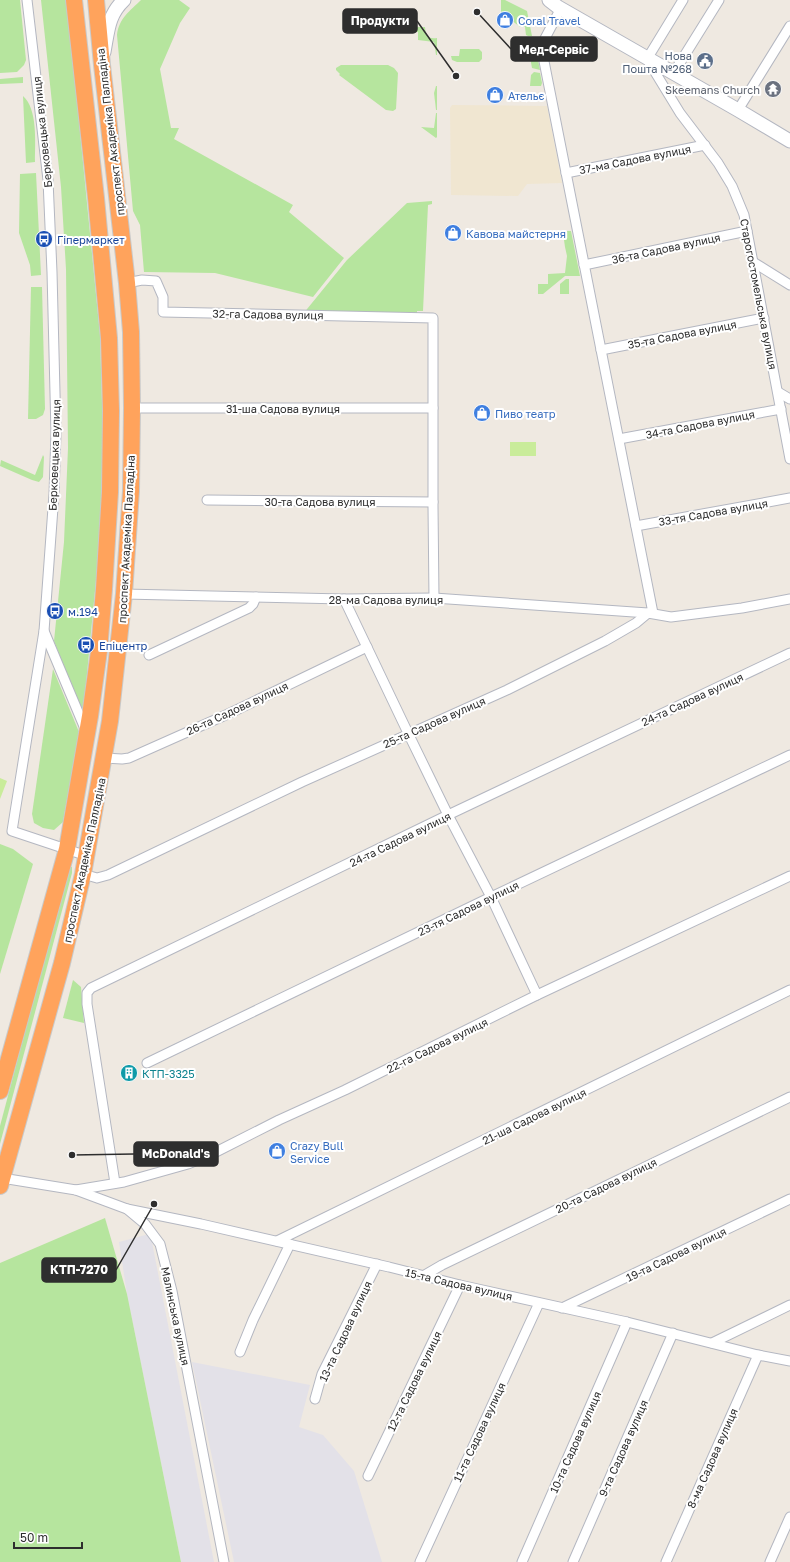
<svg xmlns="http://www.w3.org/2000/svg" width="790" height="1562" font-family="'Golos Text',sans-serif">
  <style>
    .industrial { fill: #e3e1e8 }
    .education { fill: #f0e6d1 }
    .green { fill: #b6e59e }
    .pitch { fill: #c9ec9a }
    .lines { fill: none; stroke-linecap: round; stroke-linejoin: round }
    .street-casing { stroke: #b4b7c1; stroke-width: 11 }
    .secondary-casing { stroke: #b4b7c1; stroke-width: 15 }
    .highway-casing { stroke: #c9c9c9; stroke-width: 18 }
    .street { stroke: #fff; stroke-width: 9 }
    .secondary { stroke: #fff; stroke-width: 13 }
    .highway { stroke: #ffa35c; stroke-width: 16 }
    .labels { text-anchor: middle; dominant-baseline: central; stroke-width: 4; stroke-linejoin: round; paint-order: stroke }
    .shop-label { font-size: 11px; fill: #366cbe; stroke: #fff; text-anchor: start }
    .service-label { font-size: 11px; fill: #4e5e75; stroke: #fff; text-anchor: end }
    .worship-label { font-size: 11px; fill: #5b616d; stroke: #fff; text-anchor: end }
    .street-label { font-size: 11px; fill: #2e2e2e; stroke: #fff }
    .transit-label { font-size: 11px; fill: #164399; stroke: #fff; text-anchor: start }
    .culture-label { font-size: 11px; fill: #0d838f; stroke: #fff; text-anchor: start }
    .leader { fill: none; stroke: #2e2e2e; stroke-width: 1.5 }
    .callout-dot { fill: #2e2e2e; stroke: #fff; stroke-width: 1.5 }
    .callout { fill: #2e2e2e; stroke: #2e2e2e; stroke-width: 1.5 }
    .callout-label { font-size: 12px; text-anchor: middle; font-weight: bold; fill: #fff }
  </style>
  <rect width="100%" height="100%" fill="#efe9e1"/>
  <g class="industrial">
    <path d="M149 1234 151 1237 214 1562H181L127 1294 119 1242Z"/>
    <path d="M192 1362 310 1385 299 1427 323 1435 354 1471 382 1562H234Z"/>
  </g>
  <path class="education" d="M452 105 547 106 562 183 527 184 518 196 451 195 450 108Z"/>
  <g class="green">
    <path d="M0 0H20L26 60 24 65 17 72 0 73Z"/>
    <path d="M41 0H67L100 335 103 437 100 539 83 715 54 641 64 542 68 448 66 269 61 187Z"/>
    <path d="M141 0H179L190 8 180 23 160 69 171 128H179L174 139 293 205 289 212 344 258 313 297 215 273 144 272 140 225 133 211 117 35C119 18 130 11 141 0Z"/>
    <path d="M501 0H505L527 11 532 36H528L526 35 525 27H520L501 12Z"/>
    <path d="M414 27H425C426 37 429 39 437 38V55H436L434 42 418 40V32H412V28Z"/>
    <path d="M534 40 540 70 532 68 528 46 529 41Z"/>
    <path d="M460 49H479L482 52V59L479 62H457L452 60 451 56H459Z"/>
    <path d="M341 65H388L394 68 398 73 396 109 393 111 386 110 339 75 340 74 336 70V68Z"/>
    <path d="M534 72 540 73 542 83 541 86H530L531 75Z"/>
    <path d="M23 77V83L0 84V79Z"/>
    <path d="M436 86H437V110H436L434 93Z"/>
    <path d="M23 96C38 109 35 143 35 162L26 163Z"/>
    <path d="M436 113H437V137L436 138 421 127 434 128Z"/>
    <path d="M36 173 41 275 31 276 30 265 19 233 20 174Z"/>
    <path d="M432 201V204L428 205 423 311H417V313L303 314 347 260 407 203Z"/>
    <path d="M567 231H571L580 276H565L543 294H538V284H548V274L565 273 567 256 565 247 564 240Z"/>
    <path d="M566 279H569V294H560V284Z"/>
    <path d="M31 287H42L45 409 43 415 36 419H28Z"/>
    <path d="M43 455 44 457 43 477 39 482 32 480 0 466 1 460 35 475Z"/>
    <path d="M53 669 79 732 63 822 54 830 43 828 34 823 32 814Z"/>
    <path d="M0 844 13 849 33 864 0 974Z"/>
    <path d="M71 867H72V873L0 1144V1126L68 869Z"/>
    <path d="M73 980 81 987 84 1023 63 1018Z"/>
    <path d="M105 1218 127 1294 181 1562H0V1263Z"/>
  </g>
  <g class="pitch">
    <rect x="510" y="442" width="26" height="14"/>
    <path d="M0 778 7 781 0 799Z"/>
  </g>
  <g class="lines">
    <g class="street-casing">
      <g id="street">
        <path d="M27 0 48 180 52 272 56 433 54 494 44 631 12 831 87 856"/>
        <path d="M683 0 647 59 680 113 718 163 732 186 744 215 790 459"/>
        <path d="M561 8 541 46 653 613"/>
        <path d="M673 74 719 0"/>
        <path d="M738 110 790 26"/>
        <path d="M566 173 705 145"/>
        <path d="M753 262 790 285"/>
        <path d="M584 265 747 231"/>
        <path d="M127 283 142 280 156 281 163 297V312L433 318V506L434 598"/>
        <path d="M601 350 764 318"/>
        <path d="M778 392 790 399"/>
        <path d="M132 408H433"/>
        <path d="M619 439 781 409"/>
        <path d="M207 500 433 502"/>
        <path d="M636 526 790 498"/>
        <path d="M124 594 344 599 434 598 648 613"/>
        <path d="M344 599 408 733 448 815 491 897 537 995"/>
        <path d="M44 631 86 731"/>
        <path d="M149 655 249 608 253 604 256 597"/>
        <path d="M104 758 122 759 129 758 228 714 367 647"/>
        <path d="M83 874 97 878 108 875 302 782 507 690 605 641 636 623 648 613 671 617 742 608 790 599"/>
        <path d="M147 1063 491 897 790 755"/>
        <path d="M2 1178 76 1190 127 1209 145 1224 160 1244 172 1291 224 1562"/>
        <path d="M115 1183 87 1004V993L91 988 448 815 790 653"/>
        <path d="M76 1190 124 1182 188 1164 210 1155 279 1120 345 1090 537 995 790 876"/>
        <path d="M127 1209 201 1224 389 1267 460 1285 627 1322 758 1355 790 1361"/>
        <path d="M277 1241 790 990"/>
        <path d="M423 1276 442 1265 790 1097"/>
        <path d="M562 1308 790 1199"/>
        <path d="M712 1343 790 1305"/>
        <path d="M240 1352 253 1320 290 1244"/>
        <path d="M315 1399 322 1374 377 1264"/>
        <path d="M368 1476 460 1285"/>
        <path d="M420 1562 539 1303"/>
        <path d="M522 1562 627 1322"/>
        <path d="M573 1562 673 1333"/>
        <path d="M666 1562 758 1355"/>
        <path d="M770 1562 790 1517"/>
      </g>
    </g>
    <g class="secondary-casing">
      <g id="secondary">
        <path d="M549 0 558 7 738 110 790 141"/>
        <path d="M104 52C108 31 108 15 124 0"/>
      </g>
    </g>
    <g class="highway-casing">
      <g id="highway">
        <path d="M0 1091 67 849 90 716 99 651 104 589 110 492 111 411 109 338 96 198 74 0"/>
        <path d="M0 1186 62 963 83 874 110 721 124 594 131 491 132 408 131 332 127 283 102 65 96 0"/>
      </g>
    </g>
    <use href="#street" class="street"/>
    <use href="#secondary" class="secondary"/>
    <use href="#highway" class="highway"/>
  </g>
  <defs>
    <g id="shop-disc" transform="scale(0.9)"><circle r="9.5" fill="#3f7fe0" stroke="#fff"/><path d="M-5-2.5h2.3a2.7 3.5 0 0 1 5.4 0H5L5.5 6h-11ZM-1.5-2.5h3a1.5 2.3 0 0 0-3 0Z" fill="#fff"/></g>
    <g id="civic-disc" transform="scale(0.9)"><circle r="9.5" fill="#5c6f8a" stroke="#fff"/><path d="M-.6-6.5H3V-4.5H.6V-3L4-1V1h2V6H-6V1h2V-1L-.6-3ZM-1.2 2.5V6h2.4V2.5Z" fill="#fff"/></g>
    <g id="temple-disc" transform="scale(0.9)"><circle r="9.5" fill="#6b7280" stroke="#fff"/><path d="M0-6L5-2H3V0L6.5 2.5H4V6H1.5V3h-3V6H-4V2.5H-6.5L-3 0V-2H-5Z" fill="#fff"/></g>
    <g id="bus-disc" transform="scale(0.9)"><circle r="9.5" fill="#1a4fb4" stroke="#fff"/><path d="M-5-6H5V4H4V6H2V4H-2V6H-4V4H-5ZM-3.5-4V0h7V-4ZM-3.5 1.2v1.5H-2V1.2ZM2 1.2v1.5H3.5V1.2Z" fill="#fff"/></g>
    <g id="building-disc" transform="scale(0.9)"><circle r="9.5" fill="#0f9aa8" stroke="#fff"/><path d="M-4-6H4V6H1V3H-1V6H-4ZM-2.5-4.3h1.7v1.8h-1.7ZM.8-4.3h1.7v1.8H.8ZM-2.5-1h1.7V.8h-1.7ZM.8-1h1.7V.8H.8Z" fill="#fff"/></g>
  </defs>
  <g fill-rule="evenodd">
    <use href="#shop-disc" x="505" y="20"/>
    <use href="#civic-disc" x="705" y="61"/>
    <use href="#temple-disc" x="773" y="89"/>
    <use href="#shop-disc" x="495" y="95"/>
    <use href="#shop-disc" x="453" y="233"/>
    <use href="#bus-disc" x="44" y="239"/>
    <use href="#shop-disc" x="482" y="413"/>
    <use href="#bus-disc" x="55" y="611"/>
    <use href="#bus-disc" x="86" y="645"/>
    <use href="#building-disc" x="129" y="1073"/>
    <use href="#shop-disc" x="277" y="1151"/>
  </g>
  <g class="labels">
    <g class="shop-label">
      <text x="518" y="20">Coral Travel</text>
      <text x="508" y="95">Ательє</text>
      <text x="466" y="233">Кавова майстерня</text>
      <text x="495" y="413">Пиво театр</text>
      <text x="290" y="1145">Crazy Bull<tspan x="290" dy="13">Service</tspan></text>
    </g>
    <g class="service-label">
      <text x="692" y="55">Нова<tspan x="692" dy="13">Пошта №268</tspan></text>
    </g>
    <g class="worship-label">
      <text x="760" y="89">Skeemans Church</text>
    </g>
    <g class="street-label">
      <text transform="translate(42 132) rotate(-96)">Берковецька вулиця</text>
      <text transform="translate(110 132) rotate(-97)">проспект Академіка Палладіна</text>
      <text transform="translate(635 159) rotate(-11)">37-ма Садова вулиця</text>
      <text transform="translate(666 248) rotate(-12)">36-та Садова вулиця</text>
      <text transform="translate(759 294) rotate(79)">Старогостомельська вулиця</text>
      <text transform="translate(268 314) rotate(1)">32-га Садова вулиця</text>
      <text transform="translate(682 334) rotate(-11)">35-та Садова вулиця</text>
      <text x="283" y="408">31-ша Садова вулиця</text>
      <text transform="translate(700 424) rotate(-11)">34-та Садова вулиця</text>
      <text transform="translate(54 455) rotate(-88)">Берковецька вулиця</text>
      <text x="320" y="501">30-та Садова вулиця</text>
      <text transform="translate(713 512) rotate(-10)">33-тя Садова вулиця</text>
      <text transform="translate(126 539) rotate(-87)">проспект Академіка Палладіна</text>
      <text x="386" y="599">28-ма Садова вулиця</text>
      <text transform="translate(692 699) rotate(-25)">24-та Садова вулиця</text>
      <text transform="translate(237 708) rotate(-25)">26-та Садова вулиця</text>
      <text transform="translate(434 722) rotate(-24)">25-та Садова вулиця</text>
      <text transform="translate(400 839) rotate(-26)">24-та Садова вулиця</text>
      <text transform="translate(84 860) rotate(-78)">проспект Академіка Палладіна</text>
      <text transform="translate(468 908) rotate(-26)">23-тя Садова вулиця</text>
      <text transform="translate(437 1045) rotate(-26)">22-га Садова вулиця</text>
      <text transform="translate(534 1116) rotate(-26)">21-ша Садова вулиця</text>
      <text transform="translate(606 1185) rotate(-26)">20-та Садова вулиця</text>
      <text transform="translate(676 1254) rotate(-26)">19-та Садова вулиця</text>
      <text transform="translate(459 1284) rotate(13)">15-та Садова вулиця</text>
      <text transform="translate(176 1316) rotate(78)">Малинська вулиця</text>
      <text transform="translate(345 1331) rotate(-65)">13-та Садова вулиця</text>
      <text transform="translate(414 1381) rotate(-64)">12-та Садова вулиця</text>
      <text transform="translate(479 1432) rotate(-65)">11-та Садова вулиця</text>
      <text transform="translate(575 1442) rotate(-66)">10-та Садова вулиця</text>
      <text transform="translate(623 1448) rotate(-66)">9-та Садова вулиця</text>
      <text transform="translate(712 1458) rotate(-66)">8-ма Садова вулиця</text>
    </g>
    <g class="transit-label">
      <text x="57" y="239">Гіпермаркет</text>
      <text x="68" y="611">м.194</text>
      <text x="99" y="645">Епіцентр</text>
    </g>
    <g class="culture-label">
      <text x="142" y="1073">КТП-3325</text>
    </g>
  </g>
  <path class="leader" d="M456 76L417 21M477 12L511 49M72 1155L134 1154M154 1204L116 1270"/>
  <g class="callout-dot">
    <circle cx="456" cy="76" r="4"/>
    <circle cx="477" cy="12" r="4"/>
    <circle cx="72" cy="1155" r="4"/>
    <circle cx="154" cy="1204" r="4"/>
  </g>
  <g class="callout">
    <rect x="343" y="9" width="74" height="24" rx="4"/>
    <rect x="511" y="37" width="86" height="24" rx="4"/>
    <rect x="134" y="1142" width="84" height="24" rx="4"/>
    <rect x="42" y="1258" width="74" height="24" rx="4"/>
  </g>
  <g class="callout-label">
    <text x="380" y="25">Продукти</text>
    <text x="554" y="54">Мед-Сервіс</text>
    <text x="176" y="1158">McDonald's</text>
    <text x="79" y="1274">КТП-7270</text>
  </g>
  <path d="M14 1542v6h68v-6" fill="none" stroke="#2e2e2e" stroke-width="2"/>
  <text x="20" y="1542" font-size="12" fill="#2e2e2e" stroke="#ffffff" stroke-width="3" paint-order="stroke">50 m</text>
</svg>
